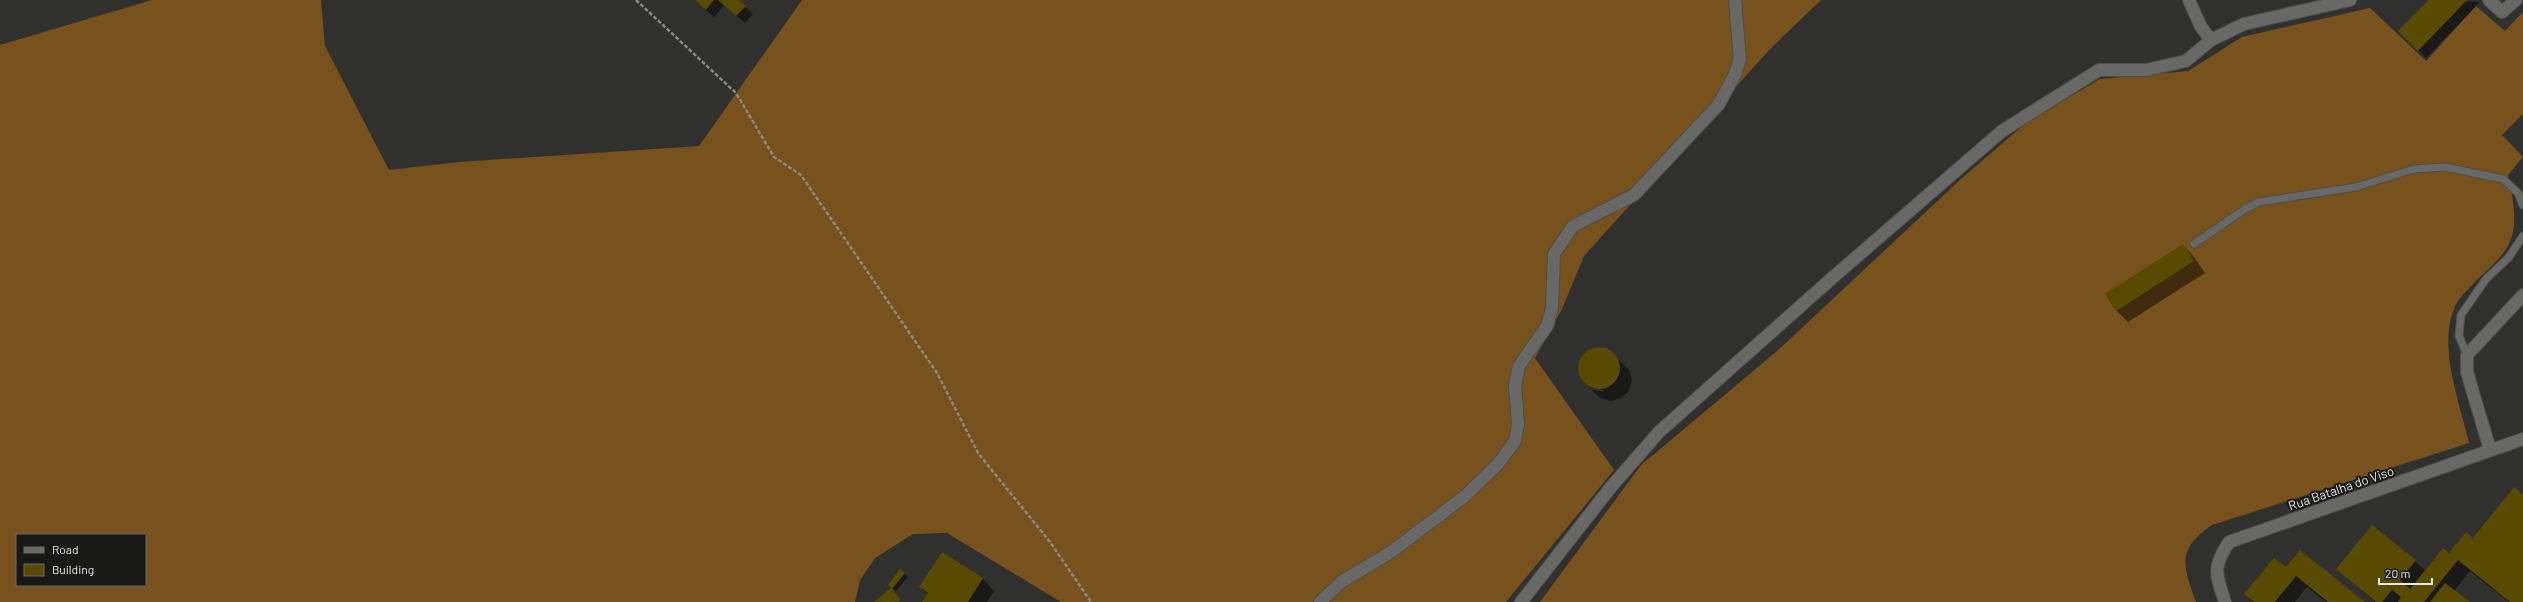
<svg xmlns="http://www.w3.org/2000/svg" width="2523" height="602" font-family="Barlow,sans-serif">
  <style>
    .forest { fill: #78521c; fill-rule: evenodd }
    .shadow { fill: #0007 }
    .building { fill: #584a00 }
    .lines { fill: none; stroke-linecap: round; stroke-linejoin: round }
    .lane-casing { stroke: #4e4f4c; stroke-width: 9 }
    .street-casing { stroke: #4e4f4c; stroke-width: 14 }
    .path { stroke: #898a87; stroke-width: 2.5; stroke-dasharray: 4 2; stroke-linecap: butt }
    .lane { stroke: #686966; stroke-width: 7 }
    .street { stroke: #686966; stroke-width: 12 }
    .labels { text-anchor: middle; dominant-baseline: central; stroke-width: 4; stroke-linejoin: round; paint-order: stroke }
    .street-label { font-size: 13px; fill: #e6e7e5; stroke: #181917 }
  </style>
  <rect width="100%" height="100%" fill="#30312e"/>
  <g class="forest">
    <path d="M152 0H321L325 46 389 170 459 162 699 146 802 0H1821L1770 49 1584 256 1562 309 1535 358 1614 470 1506 602H1061L947 533 913 534 875 558 860 580 855 602H0V45ZM17 535H145V585H17Z"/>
    <path d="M2476 6 2505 31 2523 12V114L2502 135 2523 157 2508 175C2512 195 2518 220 2511 239 2506 255 2486 271 2474 283 2467 291 2457 299 2454 309 2438 348 2460 404 2469 443L2212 525C2176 550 2183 566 2196 602H1540L1641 465 1776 352 1961 179 2027 122 2100 79 2188 71 2242 37 2370 8 2426 61Z"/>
  </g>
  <g class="shadow">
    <path d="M695 0H737L753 14 745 23 724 5 714 17Z"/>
    <path d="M2430 0 2480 2 2426 58 2400 31Z"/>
    <path d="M2183 245 2194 257 2205 273 2128 322 2117 311 2107 294Z"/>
    <path d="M1599 347 1609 350 1629 370 1632 380 1629 391 1621 398 1611 401 1600 398 1591 389 1603 392 1604 390 1590 388 1581 379 1578 368 1581 358 1588 350Z"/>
    <path d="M2523 496V602H2509L2470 571 2454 591 2468 602H2375L2337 569 2372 526 2426 571 2473 539Z"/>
    <path d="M942 553 983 579 994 591 987 602H924L928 595 920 587Z"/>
    <path d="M2286 569 2364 602H2326L2307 587 2295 602H2253L2245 594Z"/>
    <path d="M904 573 908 577 896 591 892 588Z"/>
  </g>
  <g class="building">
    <path d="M695 0H714L706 10Z"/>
    <path d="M718 0H739L746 6 736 16Z"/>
    <path d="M2429 0H2467L2418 51 2398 31Z"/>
    <path d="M2183 244 2194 261 2116 311 2105 294Z"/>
    <circle cx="1599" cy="368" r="21"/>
    <path d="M2514 487 2523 495V602H2510L2458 560 2424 602H2398L2401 597 2392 590 2382 602H2376L2336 569 2372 525 2416 560 2400 580 2410 589 2443 548 2449 553 2466 532 2473 538Z"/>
    <path d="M2300 550 2365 602H2328L2296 576 2275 602H2254L2244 594 2274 558 2286 567Z"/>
    <path d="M942 552 983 578 968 602H922L928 593 919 587Z"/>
    <path d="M900 569 905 573 892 589 901 600 898 602H874L891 588 888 585Z"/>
    <path d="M2445 583 2470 602H2430Z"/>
  </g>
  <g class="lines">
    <g class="lane-casing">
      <g id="lane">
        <path d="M2194 244 2245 209 2259 202 2356 187 2414 169 2445 167 2503 179 2518 193 2523 205"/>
        <path d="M2467 355 2459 336 2461 315 2486 279 2509 257 2523 236"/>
      </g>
    </g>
    <g class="street-casing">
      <g id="street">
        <path d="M2189 0 2201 27 2211 40"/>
        <path d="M2489 0 2502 12 2516 0"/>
        <path d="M2490 450 2467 372V355L2523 295"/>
        <path d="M1320 602 1341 582 1391 552 1465 496 1498 464 1515 441 1518 425 1515 385 1519 366 1547 326 1552 308 1554 254 1573 226 1634 195 1719 104 1735 74 1740 59 1735 0"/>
        <path d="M1521 602 1611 487 1659 432 1831 279 2002 131 2099 70H2146L2186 61 2211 40 2244 24 2350 0"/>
        <path d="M2225 602C2216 575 2212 567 2229 542L2523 439"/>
      </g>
    </g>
    <path class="path" d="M636 0 736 93 774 157 801 175 937 373 978 453 1050 542 1091 602"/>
    <use href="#lane" class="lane"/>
    <use href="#street" class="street"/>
  </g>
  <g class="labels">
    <g class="street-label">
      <text transform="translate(2341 488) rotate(-19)">Rua Batalha do Viso</text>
    </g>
  </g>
  <rect x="16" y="534" width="130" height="52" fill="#181917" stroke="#6a6b69"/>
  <rect x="24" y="547" width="20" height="6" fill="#686966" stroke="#6a6b69"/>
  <text x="52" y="554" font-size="12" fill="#e6e7e5">Road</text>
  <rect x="24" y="564" width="20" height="12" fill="#584a00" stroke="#6a6b69"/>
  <text x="52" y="574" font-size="12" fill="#e6e7e5">Building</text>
  <path d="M2379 578v6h53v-6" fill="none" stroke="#e6e7e5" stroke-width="2"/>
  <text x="2385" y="578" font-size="12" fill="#e6e7e5" stroke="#181917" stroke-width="3" paint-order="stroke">20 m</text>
</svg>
